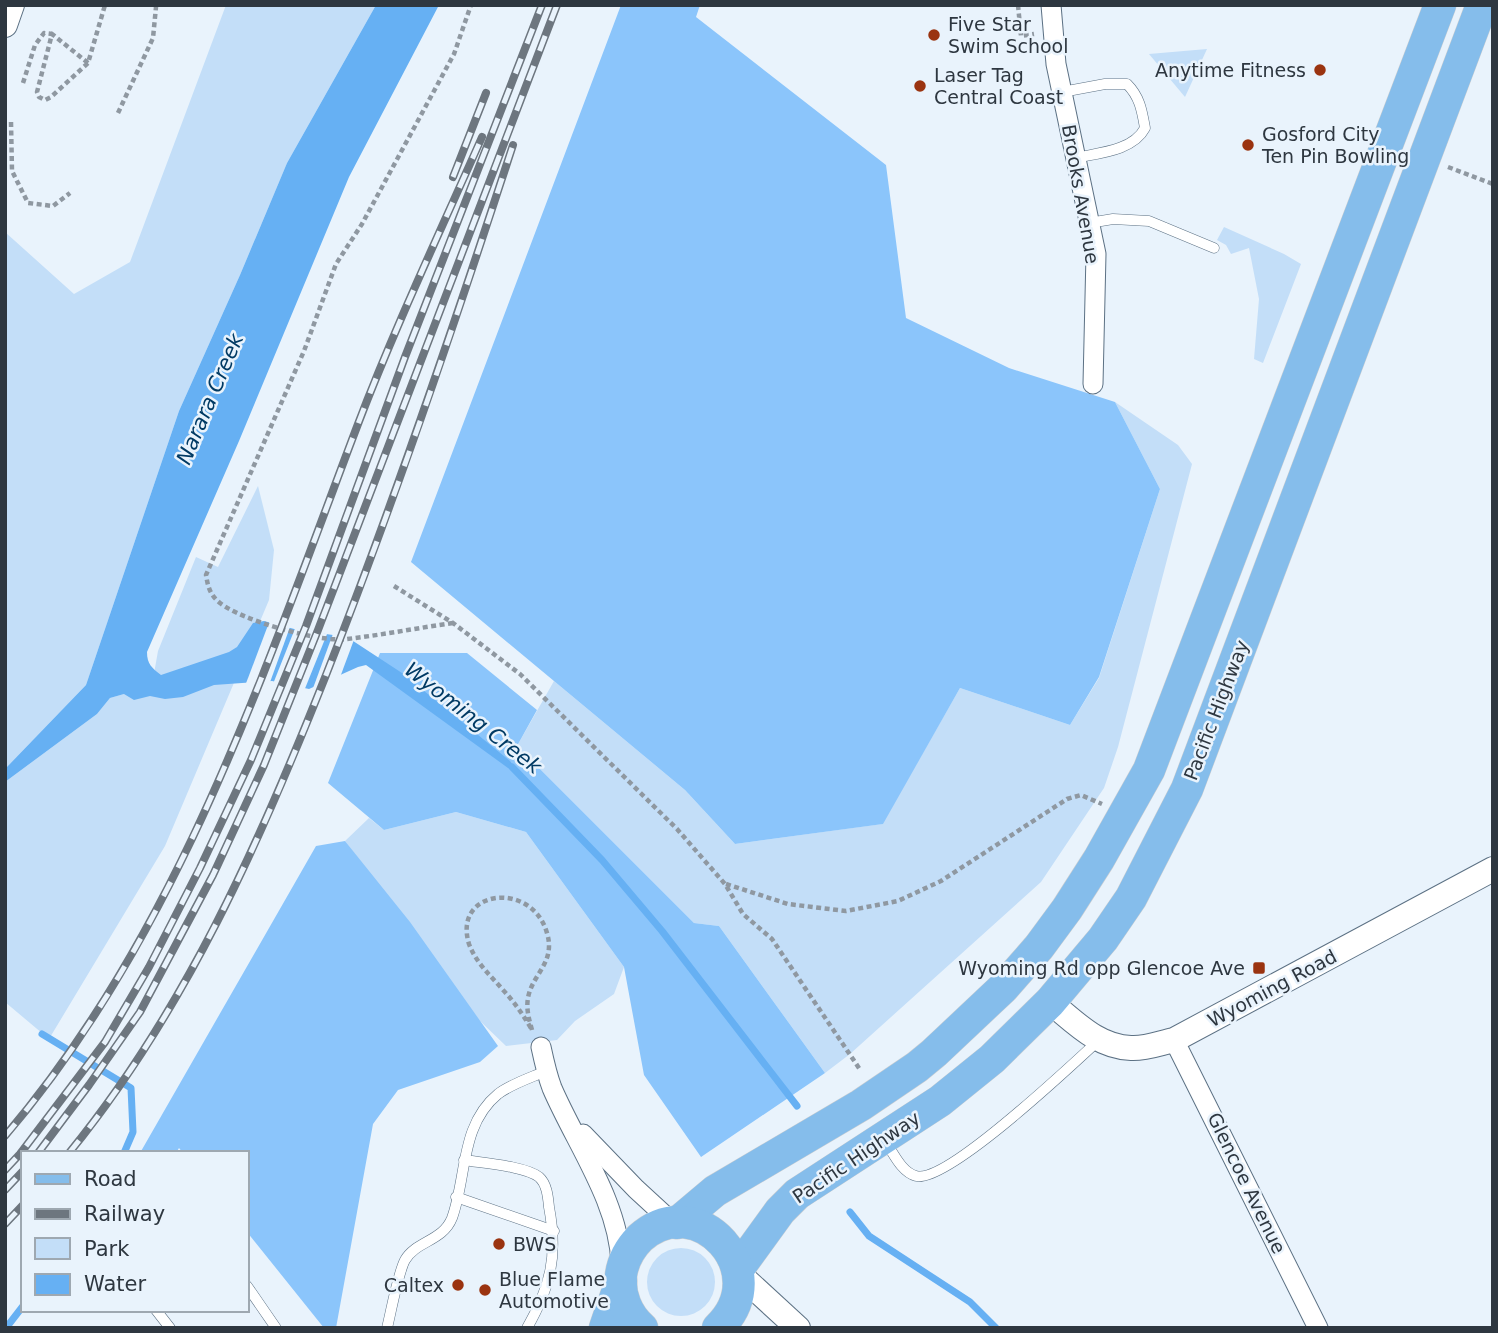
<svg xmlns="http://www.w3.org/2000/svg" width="1498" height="1333" font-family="'DejaVu Sans',sans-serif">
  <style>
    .green { fill: #c3def8 }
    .forest { fill: #8bc5fb }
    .water { fill: #66b0f3 }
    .pier { fill: #e9f3fc }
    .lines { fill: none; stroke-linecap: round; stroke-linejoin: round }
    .stream { stroke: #66b0f3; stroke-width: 7 }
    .service-casing { stroke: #5c7184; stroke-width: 11 }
    .minor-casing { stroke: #5c7184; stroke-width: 21 }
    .tertiary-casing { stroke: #5c7184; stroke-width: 26 }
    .primary-casing { stroke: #cdcfd1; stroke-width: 33 }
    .path { stroke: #8f98a1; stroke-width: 4.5; stroke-dasharray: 5 3.5; stroke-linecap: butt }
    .service { stroke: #fff; stroke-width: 10 }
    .minor { stroke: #fff; stroke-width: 19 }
    .tertiary { stroke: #fff; stroke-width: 24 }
    .primary { stroke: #85bdeb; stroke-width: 32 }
    .rail-casing { stroke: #6d767f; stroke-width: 8 }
    .rail { stroke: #e9f3fc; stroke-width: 5; stroke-dasharray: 16; stroke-linecap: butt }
    .poi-dot { fill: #9a3310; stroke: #e9f3fc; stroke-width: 2.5 }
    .labels { text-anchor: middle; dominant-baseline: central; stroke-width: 5; stroke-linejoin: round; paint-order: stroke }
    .poi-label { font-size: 19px; fill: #2e3740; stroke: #e9f3fc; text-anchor: start }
    .street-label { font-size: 19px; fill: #2e3740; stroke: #e9f3fc }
    .water-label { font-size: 21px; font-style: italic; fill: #003a64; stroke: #e9f3fc }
  </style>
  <rect width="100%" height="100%" fill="#e9f3fc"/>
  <g class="green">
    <path d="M226 5H376L287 163 240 275 179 411 86 685 5 769V232L74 294 130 262Z"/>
    <path d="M1207 49 1185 97 1149 54Z"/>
    <path d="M1224 227 1284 254 1301 264 1263 363 1254 359 1259 299 1249 248 1231 254 1226 245 1217 240Z"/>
    <path d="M1115 402 1178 445 1192 464 1118 747 1104 788 1041 882 850 1054 825 1073 719 926 694 923 517 746 554 681 685 790 735 844 882 824 960 688 1070 725 1099 678 1160 489Z"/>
    <path d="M258 486 274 550 269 600 165 846 49 1039 5 1002V782L97 714 110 698 124 694 150 696 158 651 196 557 218 567Z"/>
    <path d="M456 812 526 832 624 967 614 994 575 1021 557 1040 506 1046 480 1021 345 841 369 818 384 830Z"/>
    <circle cx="681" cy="1282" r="34"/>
  </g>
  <g class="forest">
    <path d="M621 5H700L696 17 886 165 906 318 1009 368 1115 402 1160 489 1099 677 1070 725 960 688 883 824 735 844 685 790 411 562Z"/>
    <path d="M380 653H467L537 710 517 746 694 923 719 926 825 1073 701 1157 644 1075 624 967 526 832 456 812 384 830 328 783Z"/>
    <path d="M345 841 410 922 498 1046 480 1062 398 1090 373 1124 336 1328H324L247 1232V1153H183L179 1148 176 1153H140L316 846Z"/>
  </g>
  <path class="water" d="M376 5H439L349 177 239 441 147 652C147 664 152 668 161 675L229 652 237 647 253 623 264 621 298 630 347 637 402 673 510 761 518 772 508 768 366 665 358 667 309 689 272 681 214 685 183 697 165 699 150 696 134 700 124 694 110 698 97 714 5 782V769L86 685 179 411 240 275 287 163Z"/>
  <g class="pier">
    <path d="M270 620 290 627 269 685 245 686Z"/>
    <path d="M296 626 327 634 304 691 273 684Z"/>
    <path d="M334 631 355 637 339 680 312 691Z"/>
  </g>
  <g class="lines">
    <g class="stream">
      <path d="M512 767 602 860 662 931 797 1106"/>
      <path d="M42 1034 131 1088 133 1132 124 1153"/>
      <path d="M850 1212 869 1236 970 1302 996 1328"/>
      <path d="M6 1328 23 1306"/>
    </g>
    <g class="service-casing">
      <g id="service">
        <path d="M1062 92 1105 84H1127C1140 97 1142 111 1145 128 1133 151 1098 153 1075 158"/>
        <path d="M1089 223 1113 219 1149 221 1214 248"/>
        <path d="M885 1141C893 1152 901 1172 916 1176 946 1184 1073 1064 1099 1040"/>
        <path d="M464 1160C482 1163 525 1166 539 1177 547 1184 548 1197 549 1207 558 1255 551 1286 527 1328"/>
        <path d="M456 1197 554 1231"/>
        <path d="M247 1286 276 1328"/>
        <path d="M156 1310 170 1328"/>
        <path d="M387 1328C391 1312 398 1273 405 1260 416 1241 443 1241 452 1218 467 1177 460 1125 498 1094 511 1084 530 1078 546 1071"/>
      </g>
    </g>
    <g class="minor-casing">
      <g id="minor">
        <path d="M1051 5 1056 64 1096 254 1093 384"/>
        <path d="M1174 1040 1318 1328"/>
        <path d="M541 1047C544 1061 547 1075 552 1088 576 1144 619 1202 621 1264"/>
        <path d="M583 1134 636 1189 673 1223"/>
      </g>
    </g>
    <g class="tertiary-casing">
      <g id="tertiary">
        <path d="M5 25 12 5"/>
        <path d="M1050 1002C1074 1021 1097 1047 1131 1048 1145 1049 1160 1043 1174 1040L1493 869"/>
        <path d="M738 1273 798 1328"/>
      </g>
    </g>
    <g class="primary-casing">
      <g id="primary">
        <path d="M677 1223 715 1191 861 1105 917 1067 934 1053 1003 988 1039 947 1067 909 1099 859 1149 770 1440 5"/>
        <path d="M738 1269 780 1211 797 1194 940 1101 992 1059 1050 1002 1103 939 1131 898 1187 789 1482 5"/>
        <path d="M605 1328 621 1281"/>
        <path d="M642 1328C627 1315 619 1295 621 1275 623 1261 630 1248 640 1238 697 1186 777 1272 718 1328"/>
      </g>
    </g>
    <g class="path">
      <path d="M1018 5 1021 36 1034 34"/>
      <path d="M88 63 52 34 37 92 39 97 45 100 51 97 88 63 105 5"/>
      <path d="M23 83 35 45 44 33 52 34"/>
      <path d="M118 113 153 38 156 7 153 5"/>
      <path d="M11 122 12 171 28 203 53 206 70 193"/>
      <path d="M1448 167 1493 184"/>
      <path d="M394 586 453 623 520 674 677 829 725 884 743 914 772 939 861 1071"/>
      <path d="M453 623C417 628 382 635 347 639 320 643 241 620 220 603 210 595 208 587 206 575L304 351 336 264 362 224 454 54 471 5"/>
      <path d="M726 884 788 904 846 911 898 901 941 881 1067 799 1081 795 1102 804"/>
      <path d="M532 1030C529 1019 526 1009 528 998 532 974 556 963 547 933 532 880 452 889 469 944 476 963 491 976 504 991 515 1003 524 1016 532 1030"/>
    </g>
    <use href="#service" class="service"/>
    <use href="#minor" class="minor"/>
    <use href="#tertiary" class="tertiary"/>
    <use href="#primary" class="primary"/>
    <g class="rail-casing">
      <g id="rail">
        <path d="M453 177 486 93"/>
        <path d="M5 1136C180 931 264 671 358 424 395 327 440 232 482 137"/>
        <path d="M38 1153 89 1085 140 1012 213 875 264 765 318 630 557 5"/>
        <path d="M69 1153C185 1011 259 844 326 675 395 500 455 323 513 145"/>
        <path d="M5 1170 20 1154 105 1042 149 967 200 868 251 760 306 626 405 357 542 5"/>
        <path d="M5 1190 23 1171"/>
        <path d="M5 1224 23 1205"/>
      </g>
    </g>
    <use href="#rail" class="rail"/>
  </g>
  <g class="poi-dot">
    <circle cx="934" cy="35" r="7"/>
    <circle cx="1320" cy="70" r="7"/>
    <circle cx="920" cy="86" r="7"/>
    <circle cx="1248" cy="145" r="7"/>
    <rect x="1252" y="961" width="14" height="14" rx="3.5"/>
    <circle cx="499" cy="1244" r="7"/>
    <circle cx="458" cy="1285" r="7"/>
    <circle cx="485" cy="1290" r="7"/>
  </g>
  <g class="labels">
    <g class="poi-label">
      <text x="948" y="24">Five Star<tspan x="948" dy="22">Swim School</tspan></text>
      <text x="1306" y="70" text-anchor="end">Anytime Fitness</text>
      <text x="934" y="75">Laser Tag<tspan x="934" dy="22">Central Coast</tspan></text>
      <text x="1262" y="134">Gosford City<tspan x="1262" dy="22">Ten Pin Bowling</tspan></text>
      <text x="1245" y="968" text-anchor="end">Wyoming Rd opp Glencoe Ave</text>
      <text x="513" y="1244">BWS</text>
      <text x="499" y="1279">Blue Flame<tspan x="499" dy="22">Automotive</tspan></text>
      <text x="444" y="1285" text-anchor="end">Caltex</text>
    </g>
    <g class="street-label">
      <text transform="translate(1081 194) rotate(80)">Brooks Avenue</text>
      <text transform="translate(1216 710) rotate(-69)">Pacific Highway</text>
      <text transform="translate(1272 988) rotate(-28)">Wyoming Road</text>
      <text transform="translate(856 1157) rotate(-34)">Pacific Highway</text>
      <text transform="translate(1247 1183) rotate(64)">Glencoe Avenue</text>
    </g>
    <g class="water-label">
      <text transform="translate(210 399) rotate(-67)">Narara Creek</text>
      <text transform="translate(473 718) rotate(38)">Wyoming Creek</text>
    </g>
  </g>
  <rect width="1498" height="1333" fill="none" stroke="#2e3740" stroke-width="14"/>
  <rect x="21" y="1151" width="228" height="161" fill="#e9f3fc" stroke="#9ea8b1" stroke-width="2"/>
  <rect x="35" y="1174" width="35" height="10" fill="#85bdeb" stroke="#9ea8b1" stroke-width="2"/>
  <text x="84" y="1186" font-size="21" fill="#2e3740">Road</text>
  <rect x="35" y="1209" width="35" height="10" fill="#6d767f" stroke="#9ea8b1" stroke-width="2"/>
  <text x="84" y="1221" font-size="21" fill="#2e3740">Railway</text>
  <rect x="35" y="1238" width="35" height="21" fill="#c3def8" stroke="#9ea8b1" stroke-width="2"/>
  <text x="84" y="1256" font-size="21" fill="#2e3740">Park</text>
  <rect x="35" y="1274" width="35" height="21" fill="#66b0f3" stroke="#9ea8b1" stroke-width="2"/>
  <text x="84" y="1291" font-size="21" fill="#2e3740">Water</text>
</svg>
